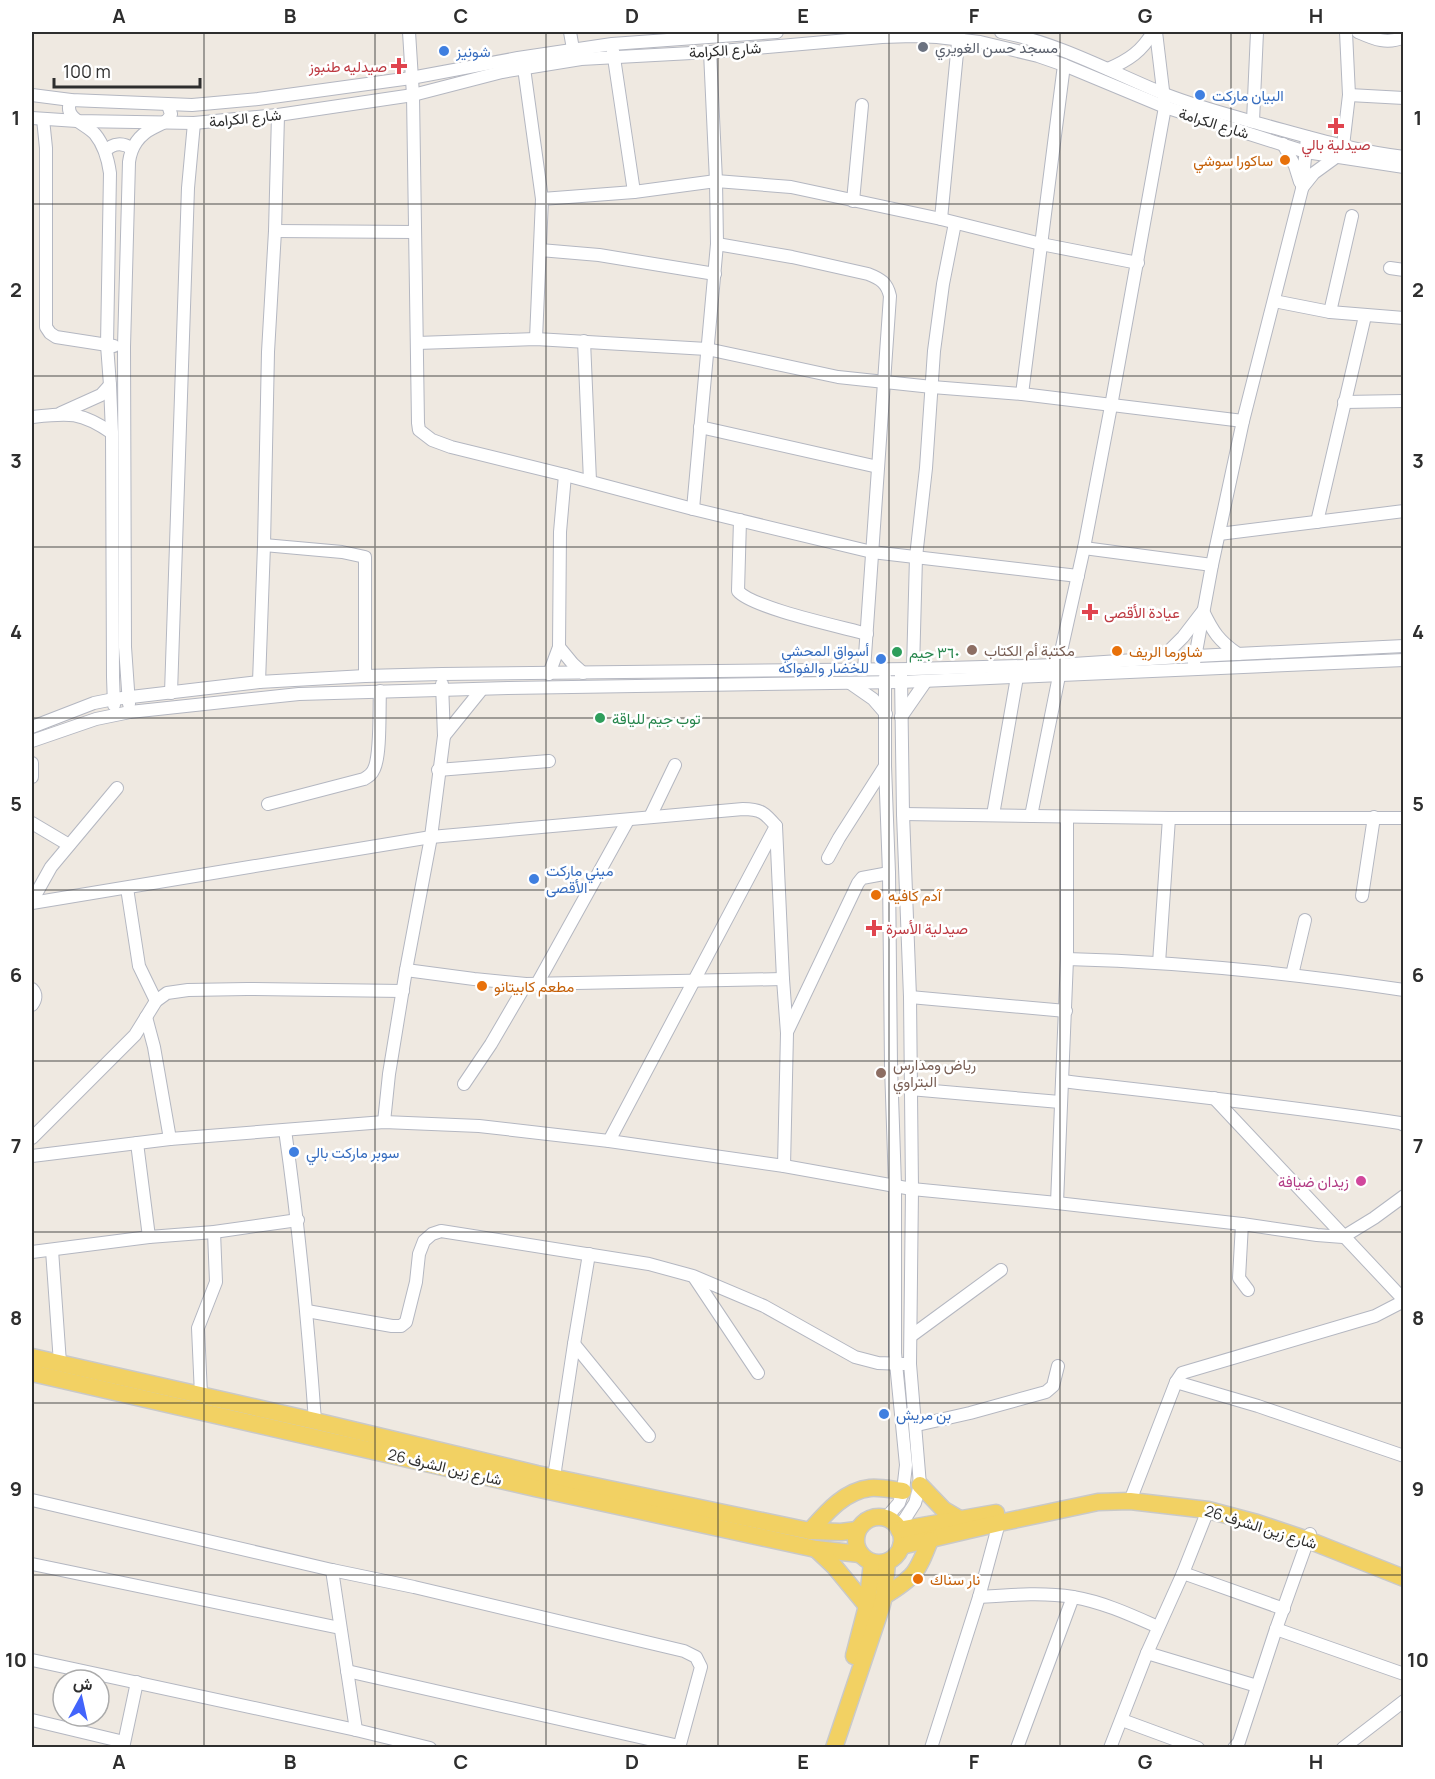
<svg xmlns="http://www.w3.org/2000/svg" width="1435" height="1779" font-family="Manrope,Vazirmatn,sans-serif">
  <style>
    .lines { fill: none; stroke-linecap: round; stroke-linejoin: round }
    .minor-casing { stroke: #b4b7c1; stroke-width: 14 }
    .major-casing { stroke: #c9c9c9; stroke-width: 19 }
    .minor { stroke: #fff; stroke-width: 12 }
    .major { stroke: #f2d163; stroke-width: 16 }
    .grid { fill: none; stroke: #2e2e2e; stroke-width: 1.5; stroke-opacity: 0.55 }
    .worship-dot { fill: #6b7280; stroke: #fff; stroke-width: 2 }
    .shop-dot { fill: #3f7fe0; stroke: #fff; stroke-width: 2 }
    .health-dot { fill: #e0444e; stroke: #fff; stroke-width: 2 }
    .food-dot { fill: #e8710a; stroke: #fff; stroke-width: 2 }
    .education-dot { fill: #8d6e63; stroke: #fff; stroke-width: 2 }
    .leisure-dot { fill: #2e9e5b; stroke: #fff; stroke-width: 2 }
    .hotel-dot { fill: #d1479c; stroke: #fff; stroke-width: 2 }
    .labels { text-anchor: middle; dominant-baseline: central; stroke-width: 5; stroke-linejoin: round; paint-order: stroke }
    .worship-label { font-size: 15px; fill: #5b616d; stroke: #fff; text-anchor: start }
    .street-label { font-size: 15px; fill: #2e2e2e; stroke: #fff }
    .shop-label { font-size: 15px; fill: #366cbe; stroke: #fff; text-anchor: start }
    .health-label { font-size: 15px; fill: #be3a42; stroke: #fff; text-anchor: start }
    .food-label { font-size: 15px; fill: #c56008; stroke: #fff; text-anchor: start }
    .education-label { font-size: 15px; fill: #785e54; stroke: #fff; text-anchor: start }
    .leisure-label { font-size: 15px; fill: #27864d; stroke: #fff; text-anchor: start }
    .hotel-label { font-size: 15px; fill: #b23c85; stroke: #fff; text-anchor: end }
    .neatline { fill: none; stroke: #2e2e2e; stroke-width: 2 }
    .grid-label { font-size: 20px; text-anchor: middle; font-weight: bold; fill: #2e2e2e }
  </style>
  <rect width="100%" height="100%" fill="#efe9e1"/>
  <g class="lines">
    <g class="minor-casing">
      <g id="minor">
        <path d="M409 32 413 95 418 423 419 430 432 440 451 447 565 475 693 509 872 552 1078 576"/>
        <path d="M570 32 573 49"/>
        <path d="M1001 32C1058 43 1109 71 1162 93 1191 105 1223 113 1253 122 1302 135 1352 151 1404 157"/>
        <path d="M1358 32C1374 39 1387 45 1404 37"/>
        <path d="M613 51 634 192"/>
        <path d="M524 68 542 199 536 339"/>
        <path d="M1108 69C1129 60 1142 51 1153 32"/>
        <path d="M32 95 71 100 192 105 258 99 411 78 518 58 612 44 777 32"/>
        <path d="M1349 95 1404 98"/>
        <path d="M71 100C62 118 85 123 95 134 104 145 108 159 110 173L107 345 110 385 112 433 113 677 114 705"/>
        <path d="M32 118 77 121 194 123 278 115 413 95 502 72 581 59 710 52 882 37 913 36 937 37 980 42 1038 56 1064 65 1165 107 1306 152 1404 167"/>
        <path d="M43 119 46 148V327L50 333 56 337 114 346"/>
        <path d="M1253 121 1257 32"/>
        <path d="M1283 144 1295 166 1300 182"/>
        <path d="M1343 146 1349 95 1346 32"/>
        <path d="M105 151C113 143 123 142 132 149"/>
        <path d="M1302 188 1314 173 1336 157"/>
        <path d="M542 199 634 192 716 181 791 187 941 219 1041 244 1138 263"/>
        <path d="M853 201 862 105"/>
        <path d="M941 219 959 32"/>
        <path d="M275 231 414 232"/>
        <path d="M717 244 792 257 868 274C881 279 887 283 890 296L864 670"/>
        <path d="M540 250 599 255 715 274"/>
        <path d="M1390 268 1404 270"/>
        <path d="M1274 301 1330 312 1404 318"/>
        <path d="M1330 312 1352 216"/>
        <path d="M584 341 590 481"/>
        <path d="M417 343 536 339 707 349 838 377 932 387 1022 394 1243 421"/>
        <path d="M1022 394 1064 65"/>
        <path d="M1344 402 1404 401"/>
        <path d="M61 413 101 395 110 385"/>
        <path d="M32 417C68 413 80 411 112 433"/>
        <path d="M700 427 878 467"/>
        <path d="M693 509 717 244 716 181 710 52"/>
        <path d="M740 520 738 591C752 608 842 627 867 634"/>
        <path d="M1317 522 1365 316"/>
        <path d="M1219 534 1404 511"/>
        <path d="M264 545 342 552 365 557V676"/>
        <path d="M1084 548 1212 565"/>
        <path d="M559 647 573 664 583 673"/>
        <path d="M1162 658 1183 637 1203 611C1213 632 1219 641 1238 654"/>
        <path d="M1194 663 1212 565 1243 421 1302 189 1307 137"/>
        <path d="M1058 665 1084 548 1111 406 1165 107 1156 32"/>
        <path d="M913 669 916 557 926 468 934 351 943 284 955 223"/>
        <path d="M549 674 559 647 560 532 565 475"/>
        <path d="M885 677V766L889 873 891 1066 895 1186V1353L906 1465 903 1491 899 1503 886 1518"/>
        <path d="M259 682 264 545 268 352 275 231 278 115"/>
        <path d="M850 683 873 699 886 714"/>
        <path d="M171 693 188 188 194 123"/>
        <path d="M129 704 125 647 124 347 129 162C131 147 139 135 153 128 161 123 168 123 171 114L168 105"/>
        <path d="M901 717 926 681"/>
        <path d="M32 727 94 703 114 699 259 682 365 676 442 674 913 669 1058 665 1196 656 1404 646"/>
        <path d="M444 736 482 689"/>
        <path d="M32 741 96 719 130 712 299 694 508 688 900 682 1404 660"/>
        <path d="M32 763V777"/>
        <path d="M438 770 549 761"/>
        <path d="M268 804 364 779C369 776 372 774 374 769 381 755 379 709 380 691"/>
        <path d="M903 814 1169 818"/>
        <path d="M993 815 1017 677"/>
        <path d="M1031 816 1059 676"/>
        <path d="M650 817 675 765"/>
        <path d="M1067 817V959"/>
        <path d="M32 823 69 845"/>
        <path d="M776 826 783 979 787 1033 784 1166"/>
        <path d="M828 858 839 838 885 766"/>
        <path d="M127 888 139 966 156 1001"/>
        <path d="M1362 896 1374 817"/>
        <path d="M32 901 51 867 117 788"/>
        <path d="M32 903 431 837 743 809C761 809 765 813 776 826L609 1141"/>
        <path d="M1159 963 1169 818H1404"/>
        <path d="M406 970 474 979 526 984 783 979"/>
        <path d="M1292 975 1305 920"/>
        <path d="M537 984 628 820"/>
        <path d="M32 989C37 994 36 1000 32 1005"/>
        <path d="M910 997 1066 1011"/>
        <path d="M146 1017 154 1047 170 1139"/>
        <path d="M788 1030 858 883 862 878 889 873"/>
        <path d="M1062 1081C1175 1094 1288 1106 1400 1123L1404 1125"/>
        <path d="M464 1084 491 1044 526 984"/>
        <path d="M910 1089 1060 1102"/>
        <path d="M1214 1098 1404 1300"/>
        <path d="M384 1122 389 1074 406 970 431 837 444 736 442 684"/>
        <path d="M285 1130C299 1227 308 1323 315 1421"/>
        <path d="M32 1138 135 1035 156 1001 167 993 188 990 247 989 403 991"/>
        <path d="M137 1143 149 1237"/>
        <path d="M32 1156 170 1139 384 1122 479 1126 609 1141 784 1166 912 1189 1057 1203 1242 1224 1317 1235 1343 1237 1374 1218 1404 1196"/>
        <path d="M1057 1203 1067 959C1180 962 1292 973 1404 990"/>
        <path d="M1242 1224 1239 1278 1248 1290"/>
        <path d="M52 1250 60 1363"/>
        <path d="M32 1252 149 1237 214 1232 298 1220"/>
        <path d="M694 1277 758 1373"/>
        <path d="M307 1311 392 1326H401L406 1322 416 1282 419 1254 424 1241 432 1234 441 1231 649 1264 693 1276 764 1306 855 1357 878 1363 904 1364"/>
        <path d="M911 1336 1001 1270"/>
        <path d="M574 1344 649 1436"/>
        <path d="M1176 1382 1258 1406 1404 1456"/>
        <path d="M201 1395 198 1328 216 1282 214 1232"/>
        <path d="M917 1425 970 1413 1046 1392 1053 1386 1058 1366"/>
        <path d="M554 1477 574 1344 589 1254"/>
        <path d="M32 1500 332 1570 414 1587 684 1651 696 1657 701 1667 679 1748"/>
        <path d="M1130 1501 1176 1382 1182 1373 1375 1316 1404 1301"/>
        <path d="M899 1528 915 1503 920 1485 910 1364 912 1189 910 997 903 814 901 675"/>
        <path d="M32 1564 340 1628"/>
        <path d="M332 1570 356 1730"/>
        <path d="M1183 1573 1284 1609"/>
        <path d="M979 1597C1009 1595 1043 1592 1073 1597 1103 1602 1131 1615 1158 1627"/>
        <path d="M1276 1629 1404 1674"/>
        <path d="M1147 1653 1257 1686"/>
        <path d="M32 1660 356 1730 430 1748"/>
        <path d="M347 1671 679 1746"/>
        <path d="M32 1720 124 1742"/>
        <path d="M1122 1720 1198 1748"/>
        <path d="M123 1748 137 1682"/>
        <path d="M931 1748 979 1597 999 1523"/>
        <path d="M1017 1748 1073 1597"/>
        <path d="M1110 1748 1147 1653 1183 1573 1208 1510"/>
        <path d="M1234 1748 1239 1742 1276 1629 1310 1534"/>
        <path d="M1343 1748 1404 1701"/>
      </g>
    </g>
    <g class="major-casing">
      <g id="major">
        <path d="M32 1357 315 1421 537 1474 810 1531 841 1532 857 1530"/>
        <path d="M32 1373 535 1488 816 1549 860 1554"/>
        <path d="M920 1485 944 1510 961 1520"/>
        <circle cx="879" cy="1540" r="23"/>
        <path d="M899 1530 996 1513"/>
        <path d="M810 1531C826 1513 844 1491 870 1488 881 1487 893 1490 903 1491"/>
        <path d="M901 1546 999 1523 1098 1502 1130 1501 1208 1510 1257 1523 1308 1540 1404 1578"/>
        <path d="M816 1549 834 1566 867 1606"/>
        <path d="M884 1596C915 1577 917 1573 930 1540"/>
        <path d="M854 1656 867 1606 872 1563"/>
        <path d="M834 1748 881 1608 884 1596 887 1562"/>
      </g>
    </g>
    <use href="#minor" class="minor"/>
    <use href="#major" class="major"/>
  </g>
  <path class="grid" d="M204 32V1748M375 32V1748M546 32V1748M718 32V1748M889 32V1748M1060 32V1748M1231 32V1748M32 204H1404M32 376H1404M32 547H1404M32 718H1404M32 890H1404M32 1061H1404M32 1232H1404M32 1403H1404M32 1575H1404"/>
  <circle class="worship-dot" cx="923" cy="47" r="6"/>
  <g class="shop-dot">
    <circle cx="444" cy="51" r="6"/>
    <circle cx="1200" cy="95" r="6"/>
    <circle cx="881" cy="659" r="6"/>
    <circle cx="534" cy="879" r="6"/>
    <circle cx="294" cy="1152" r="6"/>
    <circle cx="884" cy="1414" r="6"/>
  </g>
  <g class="health-dot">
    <path d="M396 57h6v6h6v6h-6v6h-6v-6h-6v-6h6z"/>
    <path d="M1333 117h6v6h6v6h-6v6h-6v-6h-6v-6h6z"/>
    <path d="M1087 603h6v6h6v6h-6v6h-6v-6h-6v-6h6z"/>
    <path d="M871 919h6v6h6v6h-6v6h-6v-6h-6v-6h6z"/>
  </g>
  <g class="food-dot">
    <circle cx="1285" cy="160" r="6"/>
    <circle cx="1117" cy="651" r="6"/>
    <circle cx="876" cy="895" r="6"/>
    <circle cx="482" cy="986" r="6"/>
    <circle cx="918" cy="1579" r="6"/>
  </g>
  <g class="education-dot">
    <circle cx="972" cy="650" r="6"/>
    <circle cx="881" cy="1073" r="6"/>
  </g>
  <g class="leisure-dot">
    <circle cx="897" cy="652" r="6"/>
    <circle cx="600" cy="718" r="6"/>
  </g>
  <circle class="hotel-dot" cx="1361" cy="1181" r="6"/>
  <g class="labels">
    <g class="worship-label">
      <text x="935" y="47">مسجد حسن الغويري</text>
    </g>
    <g class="street-label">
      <text transform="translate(725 50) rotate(-4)">شارع الكرامة</text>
      <text transform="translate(245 118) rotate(-6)">شارع الكرامة</text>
      <text transform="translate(1214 123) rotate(17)">شارع الكرامة</text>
      <text transform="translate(445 1467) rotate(13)">شارع زين الشرف 26</text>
      <text transform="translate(1261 1527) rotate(17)">شارع زين الشرف 26</text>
    </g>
    <g class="shop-label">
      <text x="456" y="51">شونيز</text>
      <text x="1212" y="95">البيان ماركت</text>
      <text x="869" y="650" text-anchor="end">أسواق المحشي<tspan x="869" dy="17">للخضار والفواكه</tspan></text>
      <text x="546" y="870">ميني ماركت<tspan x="546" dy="17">الأقصى</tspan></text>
      <text x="306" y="1152">سوبر ماركت بالي</text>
      <text x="896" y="1414">بن مريش</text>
    </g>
    <g class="health-label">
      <text x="387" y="66" text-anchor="end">صيدليه طنبوز</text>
      <text x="1336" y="144" text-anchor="middle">صيدلية بالي</text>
      <text x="1104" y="612">عيادة الأقصى</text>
      <text x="886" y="928">صيدلية الأسرة</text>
    </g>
    <g class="food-label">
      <text x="1273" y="160" text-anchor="end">ساكورا سوشي</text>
      <text x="1129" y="651">شاورما الريف</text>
      <text x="888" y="895">آدم كافيه</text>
      <text x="494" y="986">مطعم كابيتانو</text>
      <text x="930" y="1579">نار سناك</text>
    </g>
    <g class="education-label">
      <text x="984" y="650">مكتبة أم الكتاب</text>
      <text x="893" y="1064">رياض ومدارس<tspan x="893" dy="17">البتراوي</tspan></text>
    </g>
    <g class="leisure-label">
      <text x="909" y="652">٣٦٠ جيم</text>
      <text x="612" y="718">توب جيم للياقة</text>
    </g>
    <g class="hotel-label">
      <text x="1349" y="1181">زيدان ضيافة</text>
    </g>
  </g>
  <rect width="1435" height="1779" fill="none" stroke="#ffffff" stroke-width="66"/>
  <g transform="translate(81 1698) rotate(8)"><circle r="28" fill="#ffffff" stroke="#ababab" stroke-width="1.5"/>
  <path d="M0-4.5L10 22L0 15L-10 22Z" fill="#4264fb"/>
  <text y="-9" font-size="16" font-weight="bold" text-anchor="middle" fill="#2e2e2e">ش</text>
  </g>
  <path d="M54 78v9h146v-9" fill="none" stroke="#2e2e2e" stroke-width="3"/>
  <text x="63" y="78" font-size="18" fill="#2e2e2e" stroke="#ffffff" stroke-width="4.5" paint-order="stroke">100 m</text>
  <rect x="33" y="33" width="1369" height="1713" class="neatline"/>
  <g class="grid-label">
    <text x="119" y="23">A</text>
    <text x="290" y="23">B</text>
    <text x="461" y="23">C</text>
    <text x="632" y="23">D</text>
    <text x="803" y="23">E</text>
    <text x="974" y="23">F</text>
    <text x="1145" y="23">G</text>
    <text x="1316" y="23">H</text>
    <text x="16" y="125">1</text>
    <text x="1418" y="125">1</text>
    <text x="16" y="297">2</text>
    <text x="1418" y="297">2</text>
    <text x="16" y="468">3</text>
    <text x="1418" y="468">3</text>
    <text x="16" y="639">4</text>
    <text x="1418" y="639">4</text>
    <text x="16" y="811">5</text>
    <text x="1418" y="811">5</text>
    <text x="16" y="982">6</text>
    <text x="1418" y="982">6</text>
    <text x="16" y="1153">7</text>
    <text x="1418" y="1153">7</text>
    <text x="16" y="1325">8</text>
    <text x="1418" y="1325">8</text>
    <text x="16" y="1496">9</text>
    <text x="1418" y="1496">9</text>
    <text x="16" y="1667">10</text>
    <text x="1418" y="1667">10</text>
    <text x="119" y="1769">A</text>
    <text x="290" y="1769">B</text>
    <text x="461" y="1769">C</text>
    <text x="632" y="1769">D</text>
    <text x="803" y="1769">E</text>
    <text x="974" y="1769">F</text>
    <text x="1145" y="1769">G</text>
    <text x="1316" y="1769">H</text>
  </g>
</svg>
